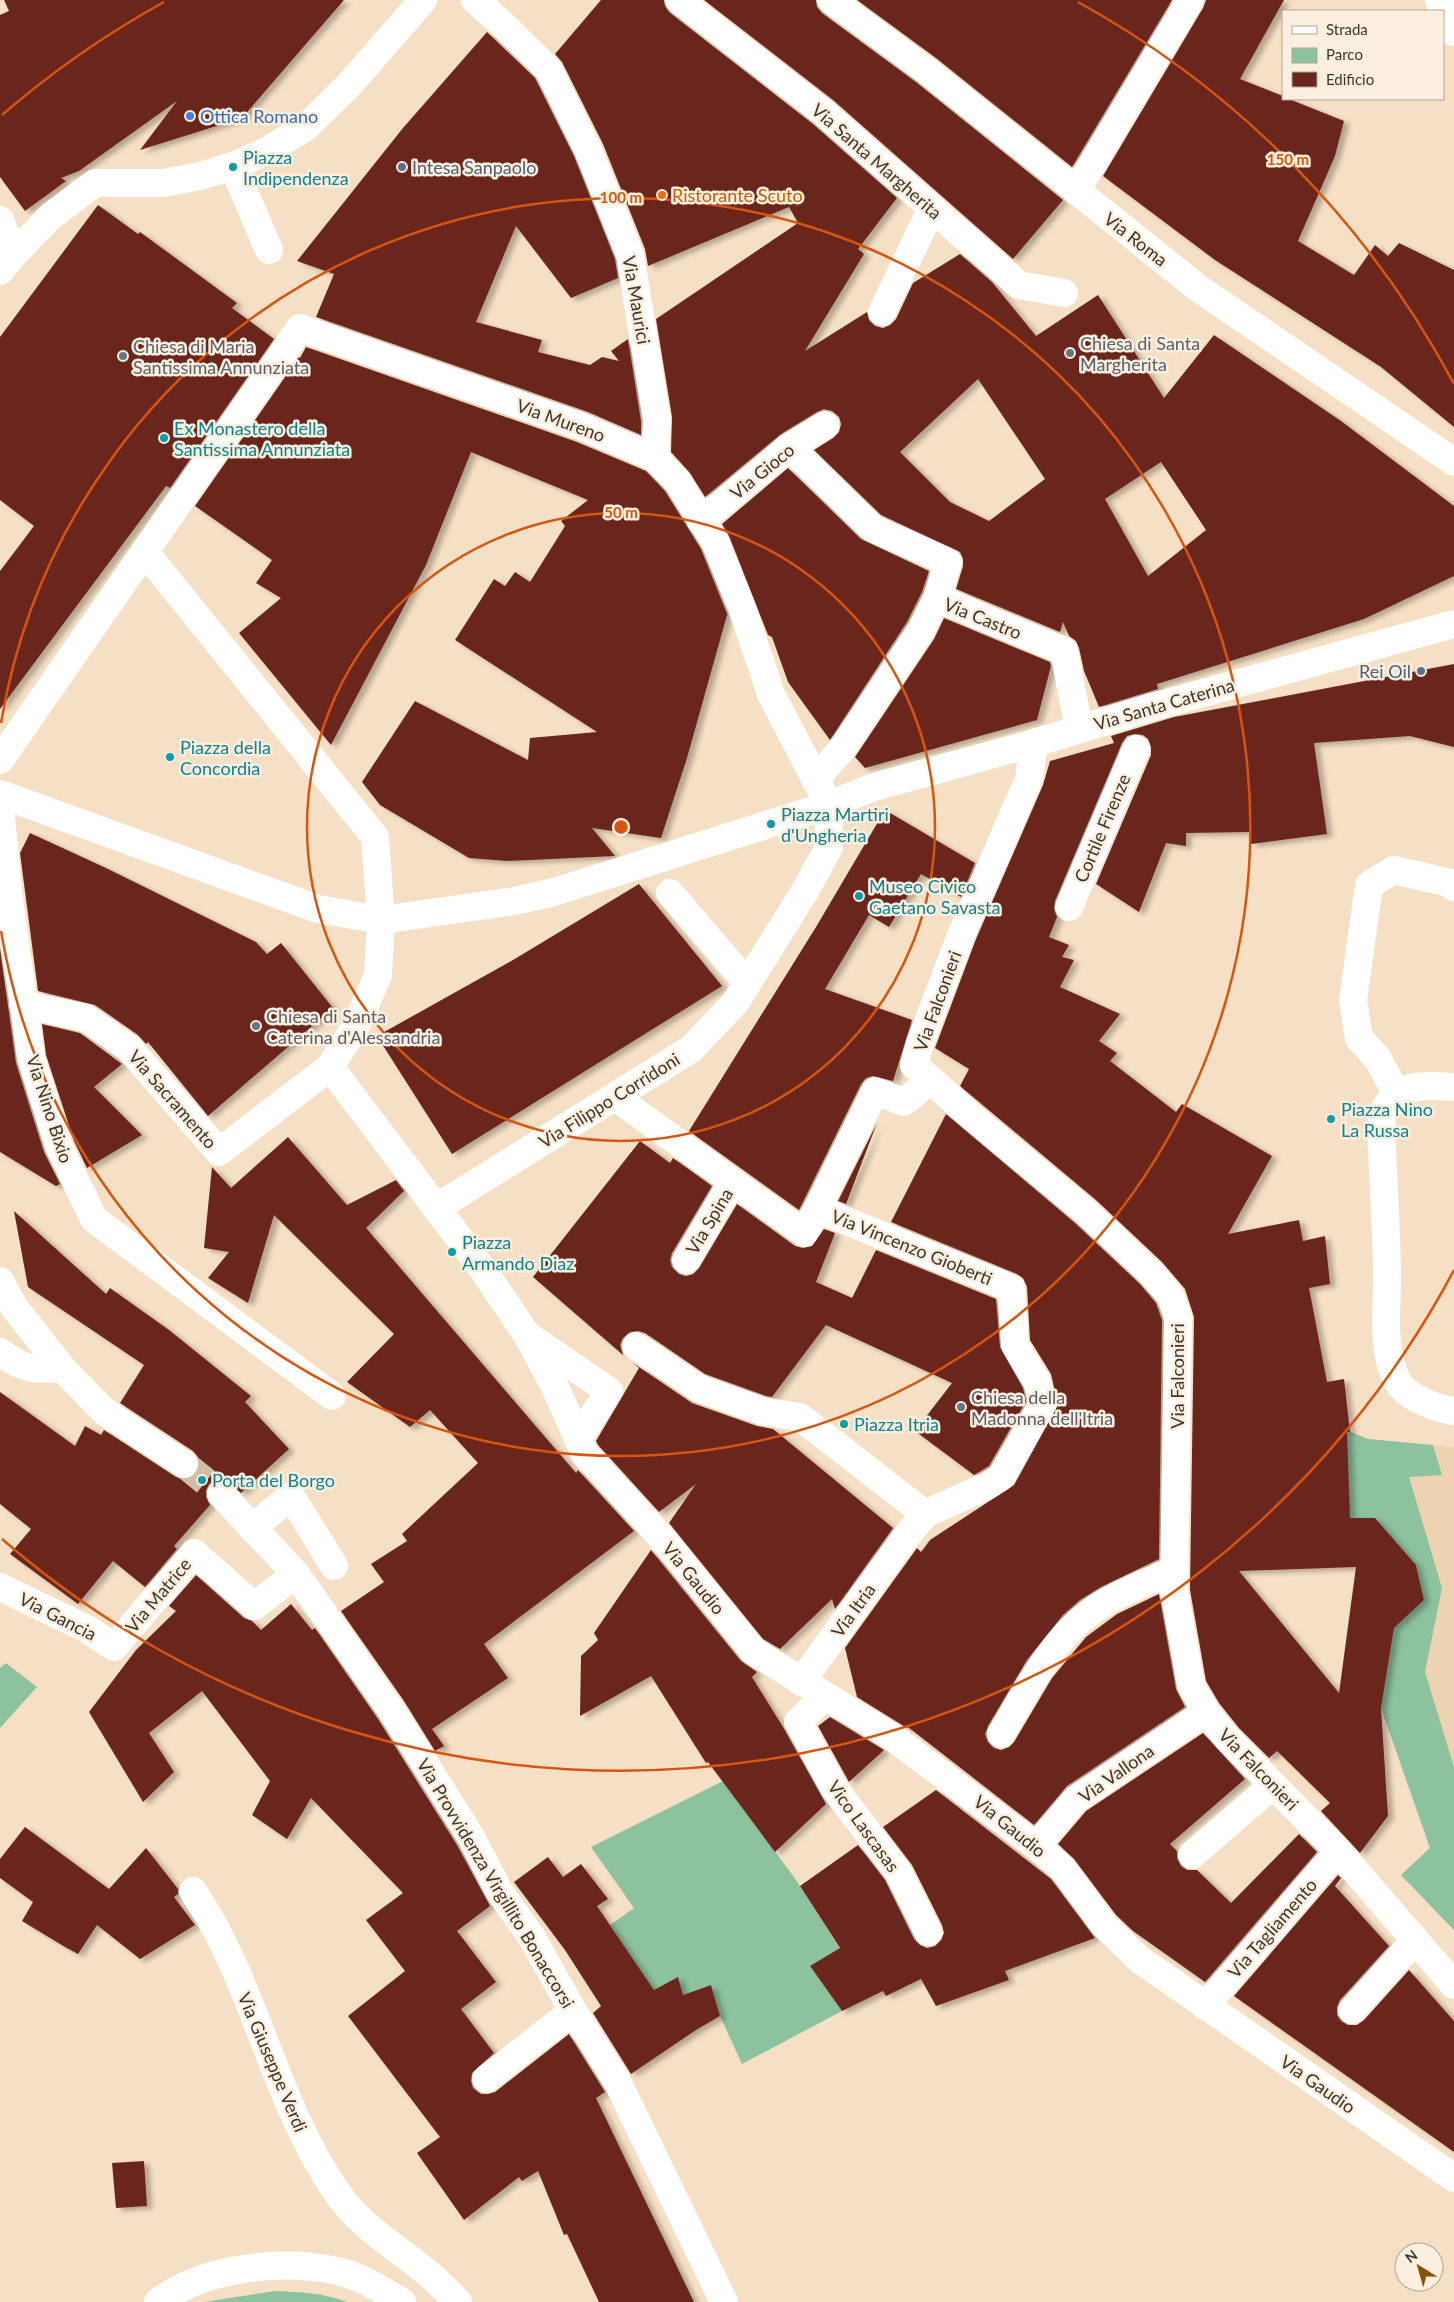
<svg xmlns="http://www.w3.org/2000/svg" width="1454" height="2302" font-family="Lato,sans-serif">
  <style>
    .built { fill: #eed3b3 }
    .green { fill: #8cc29e }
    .building { fill: #6a261e; fill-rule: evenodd; filter: url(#shadow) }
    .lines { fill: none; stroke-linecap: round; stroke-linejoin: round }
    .minor-tunnel { stroke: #d1bea6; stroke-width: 28; stroke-dasharray: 28 14; stroke-linecap: butt }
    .pedestrian { stroke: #fff; stroke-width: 28 }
    .minor { stroke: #fff; stroke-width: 28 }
    .tertiary { stroke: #fff; stroke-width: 28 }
    .ring { fill: none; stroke: #d7560f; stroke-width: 2.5 }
    .shop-dot { fill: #3f7fe0; stroke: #fcefdf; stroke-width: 2 }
    .culture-dot { fill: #0f9aa8; stroke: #fcefdf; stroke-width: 2 }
    .service-dot { fill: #5c6f8a; stroke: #fcefdf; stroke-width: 2 }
    .food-dot { fill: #e8710a; stroke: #fcefdf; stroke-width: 2 }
    .worship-dot { fill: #6b7280; stroke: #fcefdf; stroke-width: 2 }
    .labels { text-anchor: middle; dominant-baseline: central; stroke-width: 5; stroke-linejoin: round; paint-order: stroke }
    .shop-label { font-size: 18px; fill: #366cbe; stroke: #fcefdf; text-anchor: start }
    .culture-label { font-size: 18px; fill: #0d838f; stroke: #fcefdf; text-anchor: start }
    .street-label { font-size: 18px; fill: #3e362b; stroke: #fcefdf }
    .service-label { font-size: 18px; fill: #4e5e75; stroke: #fcefdf; text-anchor: start }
    .food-label { font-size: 18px; fill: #c56008; stroke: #fcefdf; text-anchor: start }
    .worship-label { font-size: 18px; fill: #5b616d; stroke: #fcefdf; text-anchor: start }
    .centre { fill: #d7560f; stroke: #fcefdf; stroke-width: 2.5 }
    .ring-label { font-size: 15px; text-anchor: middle; font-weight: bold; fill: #d7560f; stroke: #fcefdf; stroke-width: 5; stroke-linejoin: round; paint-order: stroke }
  </style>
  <defs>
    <filter id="shadow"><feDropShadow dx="5.5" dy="3" stdDeviation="2.5" flood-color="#0004"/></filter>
  </defs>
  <rect width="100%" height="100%" fill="#f6e0c5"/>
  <path class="built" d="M1351 1432 1368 1439 1454 1447V1930L1401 1875 1430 1848 1381 1708 1394 1628 1424 1600 1416 1565 1375 1518 1323 1520Z"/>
  <g class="green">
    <path d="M1351 1432 1368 1439 1433 1445 1442 1475 1409 1477 1442 1588 1425 1672 1454 1767V1930L1401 1875 1430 1848 1381 1708 1394 1628 1424 1600 1416 1565 1375 1518H1350L1313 1436Z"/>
    <path d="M6 1663 37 1687 0 1728V1668Z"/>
    <path d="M723 1781 796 1880 840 1949 810 1966 842 2011 742 2064 720 2016 711 1985 683 1995 678 1978 654 1990 610 1925 634 1908 591 1847Z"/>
    <path d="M276 2291C300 2292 324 2293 347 2302H204Z"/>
  </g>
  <g class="building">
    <path d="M4 0H344L242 118 140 150 177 101 79 171 61 178 66 181 25 211 0 177V15L9 11Z"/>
    <path d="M601 0H664L665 6 669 12 813 124 897 198 858 249 864 254 805 351 867 312 869 320 875 326 883 328 890 325 896 319 913 283 960 254 992 282 1036 336 1098 295 1164 398 1214 335 1341 421 1454 506V576L1364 619 1157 684 1158 689 1099 707 1084 671 1079 648 1076 641 1069 636 1063 622 1060 632 956 589 963 566V559L960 552 881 515 814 450 833 438 839 432 841 424 839 417 832 411 824 409 817 412 781 434 705 497 690 473 671 452 672 417 656 319 798 223 789 207 648 266 645 249 603 144 562 62 555 54ZM978 379 1045 479 989 521 950 502 900 452ZM1161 462 1206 530 1148 576 1105 499Z"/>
    <path d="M704 0H816L817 7 822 13 916 82 1063 200 1013 259 833 100Z"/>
    <path d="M857 0H1172L1072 167 936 58Z"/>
    <path d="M1206 0H1284L1240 79 1283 96V99H1289L1344 121 1335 156 1298 241 1354 275 1375 245 1388 256 1399 243 1454 270V427L1381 367 1215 260 1103 176 1203 8Z"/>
    <path d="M487 32 535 78 574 156 615 259 618 278 571 298 516 226 476 322 542 340 538 352 590 365 602 357 619 361 611 351 628 339 641 421V435L588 412 316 317 334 274 297 261 403 128Z"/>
    <path d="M98 205 138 234 140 232 237 303 232 308 274 339 170 488 166 486 0 709V571L34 526 0 500V337Z"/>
    <path d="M306 347 577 442 646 471 665 491 701 549 728 616 727 615 687 758 661 838 592 828 615 856 508 861 469 858 380 805 362 782 415 701 528 760 530 738 597 732 455 640 494 579 505 586 515 572 530 582 565 526 561 521 588 500 471 452 426 565 331 745 239 633 281 598 256 583 272 560 195 506 299 357 300 358Z"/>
    <path d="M788 468 861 539 929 571 922 592 907 622 830 740 788 682 772 637 768 635 729 536 722 524Z"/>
    <path d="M944 618 1050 662 1051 666 1037 720 865 768 855 757 934 639Z"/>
    <path d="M1454 664V747L1410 736 1314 743 1327 834 1251 844 1250 832 1186 833V846L1166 843 1139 912 1096 884 1151 755V747L1148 739 1143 735 1135 734 1127 736 1122 743 1055 901 1054 909 1057 917 1049 937 1069 945 1062 957 1074 960 1060 987 1120 1014 1099 1041 1117 1053 1110 1061 1176 1112 1182 1104 1272 1156 1228 1234 1299 1220 1303 1241 1325 1236 1330 1284 1309 1288 1327 1382 1344 1379 1350 1432H1347L1350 1518H1375L1416 1565 1424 1600 1394 1628 1381 1708 1388 1816 1360 1853 1321 1811 1330 1803 1277 1751 1269 1758 1239 1728 1219 1703 1206 1681 1190 1590 1194 1317 1185 1289 1162 1262 1096 1200 960 1086 969 1069 935 1048 976 939 1043 785 1050 761 1114 743 1111 736 1174 717ZM1356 1567 1339 1693 1239 1571Z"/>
    <path d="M885 810 975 863 961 897 921 874 889 927 869 915 825 989 912 1020 893 1081 873 1076 866 1078 861 1084 799 1210 689 1131 816 927Z"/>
    <path d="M30 833 106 868 256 942 267 954 281 943 333 1008 208 1116 148 1042 146 1044 138 1035 95 1005 38 991 20 853Z"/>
    <path d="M639 884 722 986 452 1154 377 1036 513 960Z"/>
    <path d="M0 948 16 1063 44 1152 60 1184 56 1186 0 1152Z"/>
    <path d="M42 1024 80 1033 122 1064 94 1087 142 1135 87 1168 74 1141 46 1055Z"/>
    <path d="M946 1114 1075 1223 1140 1284 1156 1303 1162 1320 1159 1559 1101 1587 1080 1600 1063 1615 1027 1660 988 1726 985 1734 988 1742 994 1748 1001 1750 1009 1747 1014 1742 1052 1678 1086 1637 1117 1614 1159 1594 1176 1689 1185 1707 1067 1786 1034 1825 908 1727 907 1728 857 1697 845 1648 917 1548 921 1552 930 1540 1014 1485 1058 1405 1051 1374 1030 1340 1027 1287 1023 1278 1017 1274 891 1222Z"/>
    <path d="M877 1123 846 1204 838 1201Z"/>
    <path d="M288 1137 347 1205 396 1180 404 1191 366 1228 576 1473 578 1470 634 1531 484 1644 508 1678 432 1729 444 1746 435 1751 404 1701 341 1611 384 1582 371 1564 407 1541 402 1534 478 1463 430 1410 410 1427 347 1382 394 1334 274 1215 248 1303 208 1278 229 1252 204 1248 212 1167 231 1188Z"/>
    <path d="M640 1141 670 1163 673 1158 712 1186 672 1253 670 1260 672 1267 679 1274 686 1276 693 1274 699 1268 737 1204 795 1246 803 1248 812 1246 824 1229 835 1233 816 1282 852 1298 876 1250 996 1299 1000 1347 1023 1388 1026 1401 989 1466 974 1475 915 1431 952 1383 826 1325 772 1397 766 1396 705 1374 645 1333 638 1331 630 1332 623 1338 620 1345 623 1355 533 1277Z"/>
    <path d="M14 1211 106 1294 110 1288 169 1330 251 1396 245 1402 289 1449 241 1493 226 1479H218L210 1483 206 1490V1497L210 1505 174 1546 177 1549 145 1587 113 1561 78 1604 10 1554 31 1529 0 1504V1392L75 1446 85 1426 101 1435 104 1430 176 1477 184 1480 191 1478 197 1472 200 1464 198 1457 193 1451 120 1403 144 1365 28 1287Z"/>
    <path d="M633 1363 692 1403 757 1426 773 1429 893 1528 835 1609 832 1599 780 1649 763 1639 669 1523 696 1484 659 1512 598 1445 596 1441 639 1368Z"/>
    <path d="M651 1550 741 1661 757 1672 752 1677 783 1727 826 1804 775 1852 708 1762 706 1763 651 1676 580 1716 581 1656 598 1640 594 1633Z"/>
    <path d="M196 1575 244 1618 252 1621 261 1630 291 1604 312 1630 315 1628 378 1719 457 1845 490 1906 457 1931 496 1982 461 2009 494 2053 472 2073 471 2081 473 2088 481 2094H488L495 2092 569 2034 605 2092 596 2098 694 2302H599L567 2234 564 2235 538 2171 522 2181 519 2177 464 2220 417 2153 440 2137 348 2016 405 1971 366 1920 403 1893 311 1798 287 1839 252 1815 270 1781 202 1691 149 1733 174 1772 143 1802 89 1712 136 1650 176 1611 169 1606Z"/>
    <path d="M830 1717 884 1750 849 1782 818 1726Z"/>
    <path d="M1203 1733 1245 1779 1170 1844 1177 1851V1858L1181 1866 1187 1870H1197L1231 1903 1299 1834 1317 1852 1205 1982 1133 1931 1116 1915 1074 1859 1058 1844 1086 1811Z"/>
    <path d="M936 1790 1051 1879 1095 1938 1005 1971 1009 1980 936 2006 921 1979 886 1996 883 1991 842 2011 810 1966 840 1948 800 1886 858 1845 885 1880 914 1939 920 1945 927 1948 935 1946 941 1940 944 1933 942 1925 912 1865 883 1827Z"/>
    <path d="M25 1827 109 1889 146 1848 178 1889V1894L174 1897 195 1925 140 1959 97 1925 78 1954 65 1947 22 1921 33 1902 0 1878V1859Z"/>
    <path d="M548 1857 563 1877 581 1864 608 1899 597 1906 654 1990 678 1977 683 1995 711 1985 720 2016 696 2030 631 2074 593 2013 601 2006 565 1950 514 1882Z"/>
    <path d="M1338 1875 1341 1878 1335 1886 1389 1946 1340 2000 1337 2007V2015L1341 2021 1348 2025H1357L1364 2020 1409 1970 1454 2021V2152L1234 1996Z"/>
    <path d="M144 2161 147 2206 116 2208 112 2163Z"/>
  </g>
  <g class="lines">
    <path class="minor-tunnel" d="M184 1464 221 1494"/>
    <g class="pedestrian">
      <path d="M0 220 13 255"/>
      <path d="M789 447 872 528 948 562 937 598 1064 651 1079 729"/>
      <path d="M701 521 789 447 825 425"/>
      <path d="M815 780 842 749 921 630 937 598"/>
      <path d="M1069 907 1136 749"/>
      <path d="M615 1097 804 1233 817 1209 1011 1288 1015 1345 1037 1382 1043 1403 1001 1477 987 1486 925 1514"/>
      <path d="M817 1209 875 1091 904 1102 931 1080"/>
      <path d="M686 1260 732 1182"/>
      <path d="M798 1722 834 1788 898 1872 928 1932"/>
      <path d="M1001 1734C1026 1692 1049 1644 1089 1613 1114 1594 1147 1583 1175 1569"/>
      <path d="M1036 1846 1076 1799 1206 1712"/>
      <path d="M193 1891C256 1984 273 2101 338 2194 360 2226 395 2246 425 2271 437 2280 447 2291 458 2302"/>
      <path d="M1205 2006 1338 1851"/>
      <path d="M1352 2010 1415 1940"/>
    </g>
    <g class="minor">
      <path d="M475 0 500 22 548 69 588 150 630 255 657 420 655 458"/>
      <path d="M679 0 823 112 1019 285 1064 293"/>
      <path d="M1439 0 1454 32"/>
      <path d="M233 166 269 250"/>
      <path d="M1076 191 1190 0"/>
      <path d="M882 312 932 208"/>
      <path d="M1034 743 1029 779 962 933 920 1043 914 1065 971 1116 1085 1211 1151 1273 1170 1295 1178 1317 1174 1591 1191 1686 1206 1712 1227 1738 1338 1851 1454 1985"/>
      <path d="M0 760 300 328 583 427 655 458 677 481 715 542 742 608 771 694 829 805V847L805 891 735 1003 691 1049 436 1208"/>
      <path d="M0 807 9 899 31 1058 59 1147 94 1219 332 1396"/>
      <path d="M670 893 747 983"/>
      <path d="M23 1004 86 1018 129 1048 219 1152 330 1067 357 1024 378 975 381 920 375 837 145 552"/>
      <path d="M330 1067 481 1267 527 1335 609 1391 578 1439"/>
      <path d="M1454 1087C1429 1085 1401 1082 1385 1108 1382 1113 1382 1121 1381 1127 1383 1174 1386 1221 1387 1269 1388 1305 1380 1349 1398 1382 1406 1397 1437 1409 1454 1411"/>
      <path d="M1397 1095 1378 1059 1359 1038 1353 1000 1369 885 1394 870 1450 883 1454 887"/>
      <path d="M0 1281 14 1307 62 1368 105 1412 184 1464"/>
      <path d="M527 1335 554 1385 585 1454 661 1537 753 1651 894 1738 1036 1846 1062 1868 1104 1925 1139 1959 1454 2178"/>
      <path d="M636 1346 698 1388 762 1411 800 1417 925 1514 905 1538 801 1682"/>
      <path d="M0 1352C24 1370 33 1370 62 1368"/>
      <path d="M221 1494 296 1574 391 1710 471 1837 499 1891 531 1936 573 2011 618 2083 724 2302"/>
      <path d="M252 1528 291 1496 334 1566"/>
      <path d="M0 1587 87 1629 114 1647 194 1553 254 1606 296 1574"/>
      <path d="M798 1722 825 1696"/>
      <path d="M1192 1855 1273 1785"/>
      <path d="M486 2079 573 2011"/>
      <path d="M158 2302C204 2267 282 2259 337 2271 361 2276 382 2290 402 2302"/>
    </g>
    <g class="tertiary">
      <path d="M831 0 926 70 1198 288 1454 462"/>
      <path d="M0 271 13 255 51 216 95 183H163L200 176 233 166 267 151 306 127 349 85 423 0"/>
      <path d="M0 794 318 909 381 920 515 901 554 892 829 805 874 787 1034 743 1152 707 1454 624"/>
    </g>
  </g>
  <g class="ring">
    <circle cx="621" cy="827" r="314"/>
    <path d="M1 723A629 629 0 1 1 1 931"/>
    <path d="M1454 1270A943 943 0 0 1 2 1539M2 115A943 943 0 0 1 164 2M1078 2A943 943 0 0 1 1454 384"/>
  </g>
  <circle class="shop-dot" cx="190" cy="116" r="5"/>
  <g class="culture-dot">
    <circle cx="233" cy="167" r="5"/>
    <circle cx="164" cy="438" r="5"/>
    <circle cx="170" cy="757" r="5"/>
    <circle cx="771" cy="824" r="5"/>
    <circle cx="859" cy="896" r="5"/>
    <circle cx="1331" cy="1119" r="5"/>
    <circle cx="452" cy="1252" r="5"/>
    <circle cx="844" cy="1424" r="5"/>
    <circle cx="202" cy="1480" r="5"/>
  </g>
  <g class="service-dot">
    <circle cx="402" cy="167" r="5"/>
    <circle cx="1421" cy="671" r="5"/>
  </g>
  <circle class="food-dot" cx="662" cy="195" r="5"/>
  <g class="worship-dot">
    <circle cx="1070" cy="353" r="5"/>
    <circle cx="123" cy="356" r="5"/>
    <circle cx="256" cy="1026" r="5"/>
    <circle cx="961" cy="1407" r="5"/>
  </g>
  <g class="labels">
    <g class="shop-label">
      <text x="200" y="116">Ottica Romano</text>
    </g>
    <g class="culture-label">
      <text x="243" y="157">Piazza<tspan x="243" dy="21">Indipendenza</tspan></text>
      <text x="174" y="428">Ex Monastero della<tspan x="174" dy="21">Santissima Annunziata</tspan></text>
      <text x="180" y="747">Piazza della<tspan x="180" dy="21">Concordia</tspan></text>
      <text x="781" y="814">Piazza Martiri<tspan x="781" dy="21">d'Ungheria</tspan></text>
      <text x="869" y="886">Museo Civico<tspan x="869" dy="21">Gaetano Savasta</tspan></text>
      <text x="1341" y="1109">Piazza Nino<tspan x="1341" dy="21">La Russa</tspan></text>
      <text x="462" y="1242">Piazza<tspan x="462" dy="21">Armando Diaz</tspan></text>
      <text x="854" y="1424">Piazza Itria</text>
      <text x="212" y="1480">Porta del Borgo</text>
    </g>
    <g class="street-label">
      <text transform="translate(877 161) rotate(41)">Via Santa Margherita</text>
      <text transform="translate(1136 239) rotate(38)">Via Roma</text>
      <text transform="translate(637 300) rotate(80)">Via Maurici</text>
      <text transform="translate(561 420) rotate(20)">Via Mureno</text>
      <text transform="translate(762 471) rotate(-39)">Via Gioco</text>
      <text transform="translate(983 618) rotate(22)">Via Castro</text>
      <text transform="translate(1164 704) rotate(-16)">Via Santa Caterina</text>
      <text transform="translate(1102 828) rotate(-67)">Cortile Firenze</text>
      <text transform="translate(937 1001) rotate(-70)">Via Falconieri</text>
      <text transform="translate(173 1099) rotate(49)">Via Sacramento</text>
      <text transform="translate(609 1100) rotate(-32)">Via Filippo Corridoni</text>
      <text transform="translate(50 1109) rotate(72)">Via Nino Bixio</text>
      <text transform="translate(709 1221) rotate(-59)">Via Spina</text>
      <text transform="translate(912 1247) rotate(22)">Via Vincenzo Gioberti</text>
      <text transform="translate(1177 1376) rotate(-90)">Via Falconieri</text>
      <text transform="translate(694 1578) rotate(51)">Via Gaudio</text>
      <text transform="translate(158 1595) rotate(-50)">Via Matrice</text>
      <text transform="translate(853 1610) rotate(-54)">Via Itria</text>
      <text transform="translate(58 1616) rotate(27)">Via Gancia</text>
      <text transform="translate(1259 1769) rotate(46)">Via Falconieri</text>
      <text transform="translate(1116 1773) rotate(-35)">Via Vallona</text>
      <text transform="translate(864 1826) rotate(54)">Vico Lascasas</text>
      <text transform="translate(1010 1826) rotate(39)">Via Gaudio</text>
      <text transform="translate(496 1883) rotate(59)">Via Provvidenza Virgillito Bonaccorsi</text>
      <text transform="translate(1272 1928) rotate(-49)">Via Tagliamento</text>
      <text transform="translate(273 2062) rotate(67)">Via Giuseppe Verdi</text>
      <text transform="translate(1318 2084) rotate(35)">Via Gaudio</text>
    </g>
    <g class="service-label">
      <text x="412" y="167">Intesa Sanpaolo</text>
      <text x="1411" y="671" text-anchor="end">Rei Oil</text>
    </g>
    <g class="food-label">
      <text x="672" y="195">Ristorante Scuto</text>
    </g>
    <g class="worship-label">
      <text x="1080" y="343">Chiesa di Santa<tspan x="1080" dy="21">Margherita</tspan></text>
      <text x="133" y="346">Chiesa di Maria<tspan x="133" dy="21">Santissima Annunziata</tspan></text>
      <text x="266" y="1016">Chiesa di Santa<tspan x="266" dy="21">Caterina d'Alessandria</tspan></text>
      <text x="971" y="1397">Chiesa della<tspan x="971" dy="21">Madonna dell'Itria</tspan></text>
    </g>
  </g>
  <circle cx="621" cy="827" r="8" class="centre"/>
  <g class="ring-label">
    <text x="1288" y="165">150 m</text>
    <text x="621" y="203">100 m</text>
    <text x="621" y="518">50 m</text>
  </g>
  <rect x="1282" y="10" width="162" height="90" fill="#fcefdf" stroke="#b0a597"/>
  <rect x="1292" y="26" width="25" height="8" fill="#ffffff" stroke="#b0a597"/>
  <text x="1326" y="35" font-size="15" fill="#3e362b">Strada</text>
  <rect x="1292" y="48" width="25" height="15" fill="#8cc29e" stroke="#b0a597"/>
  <text x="1326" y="60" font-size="15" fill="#3e362b">Parco</text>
  <rect x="1292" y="72" width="25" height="15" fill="#6a261e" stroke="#b0a597"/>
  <text x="1326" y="85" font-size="15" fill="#3e362b">Edificio</text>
  <g transform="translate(1419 2267) rotate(323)"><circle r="24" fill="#fcefdf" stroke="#b0a597"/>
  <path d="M0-4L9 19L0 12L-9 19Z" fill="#885400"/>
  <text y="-8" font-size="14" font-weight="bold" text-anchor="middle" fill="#3e362b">N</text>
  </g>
</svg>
